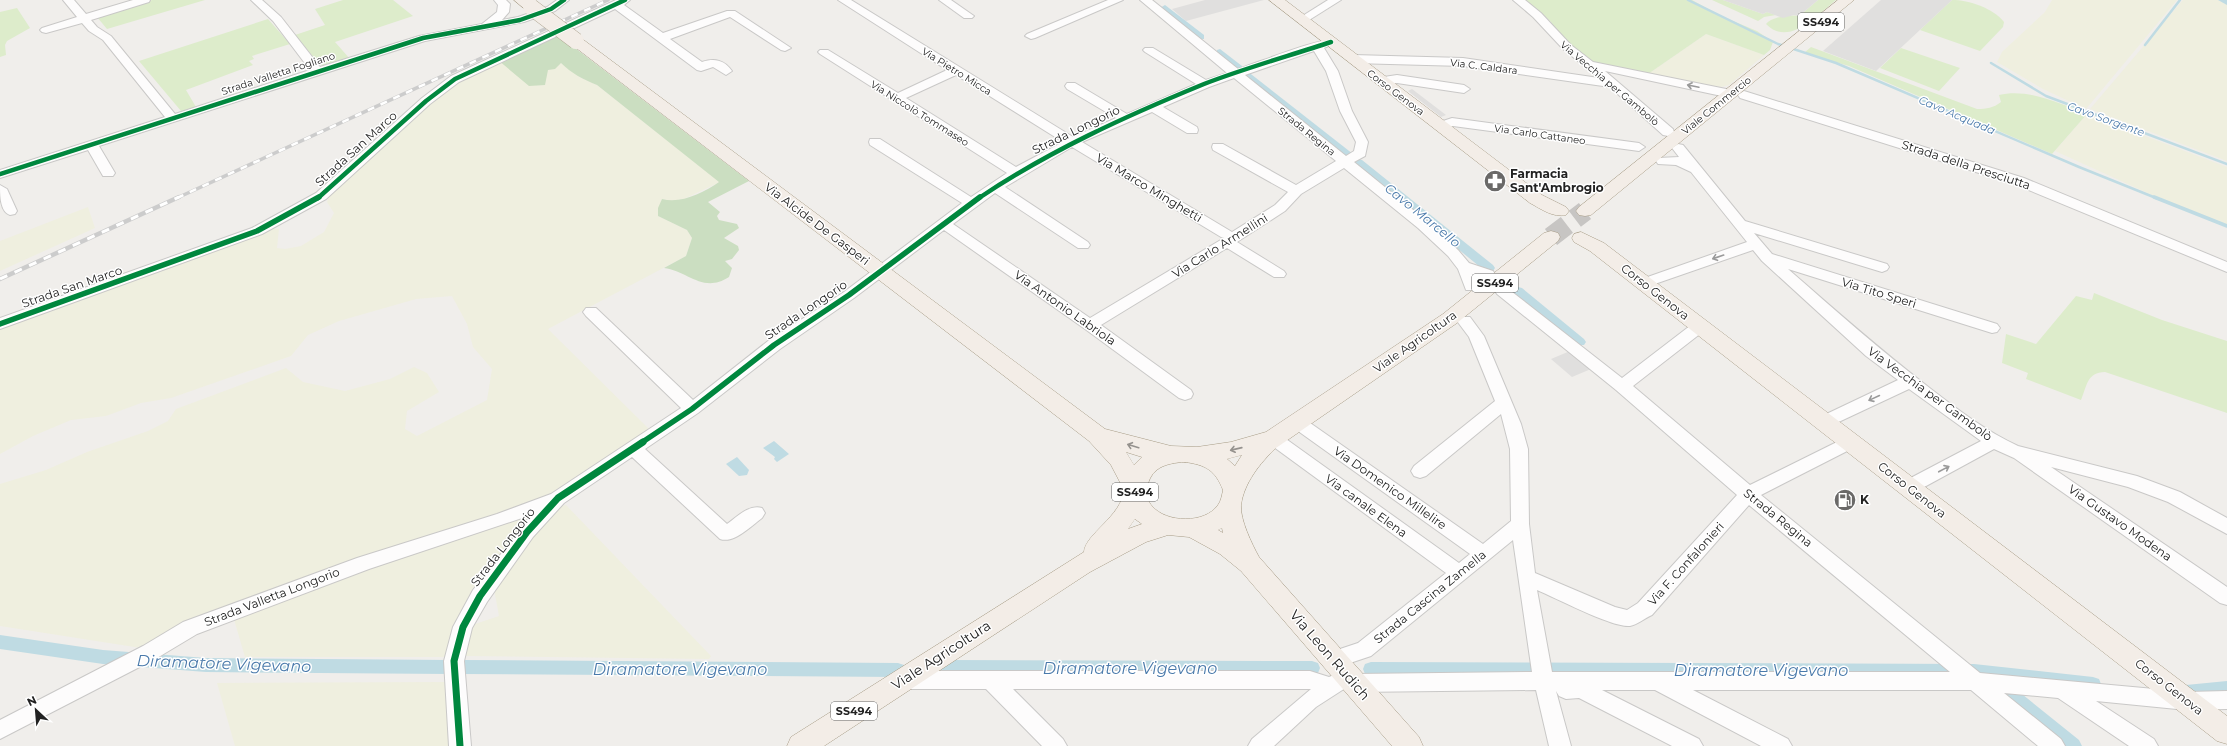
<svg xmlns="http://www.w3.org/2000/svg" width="2227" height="746" viewBox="0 0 2227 746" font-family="Montserrat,sans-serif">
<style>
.farmland{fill:#efefdf}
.grass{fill:#ddeccb}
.forest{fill:#cbdec1}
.parking{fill:#e0dfde}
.water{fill:#bfdbe3}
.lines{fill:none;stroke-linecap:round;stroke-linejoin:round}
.stream-far1{stroke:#bfdbe3;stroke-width:2.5}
.stream{stroke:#bfdbe3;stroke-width:3.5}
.canal{fill:#bfdbe3;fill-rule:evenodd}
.major-tunnel{stroke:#c7c5c3;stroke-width:20;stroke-dasharray:20 10;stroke-linecap:butt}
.minor-casing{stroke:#c9c8c7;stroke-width:2}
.major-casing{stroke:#a79c86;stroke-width:1}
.minor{fill:#fdfcfc;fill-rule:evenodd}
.major{fill:#f3ede7;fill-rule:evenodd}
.rail-far1-casing{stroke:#ccc;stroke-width:3.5}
.rail-casing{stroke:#ccc;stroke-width:4.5}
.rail-far1{stroke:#fff;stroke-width:2.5;stroke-dasharray:7;stroke-linecap:butt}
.rail{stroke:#fff;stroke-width:3;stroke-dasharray:8;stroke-linecap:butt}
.major-bridge-casing{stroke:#a79c86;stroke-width:17;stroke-linecap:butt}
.major-bridge{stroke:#f3ede7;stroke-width:16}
.cycleway-far2-casing{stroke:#fff;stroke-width:6}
.cycleway-far1-casing{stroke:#fff;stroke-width:8}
.cycleway-casing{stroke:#fff;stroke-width:10}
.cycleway-far2{stroke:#00873e;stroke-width:4.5}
.cycleway-far1{stroke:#00873e;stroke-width:5.5}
.cycleway{stroke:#00873e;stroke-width:7}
.oneway{stroke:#9a9a9a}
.oneway2{stroke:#95928e}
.labels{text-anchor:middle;stroke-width:3;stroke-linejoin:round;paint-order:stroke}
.far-street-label{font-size:10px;fill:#222;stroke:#fff}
.shield{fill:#fff;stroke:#646464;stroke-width:1}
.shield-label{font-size:11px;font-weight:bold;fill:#222}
.far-water-label{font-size:11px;font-style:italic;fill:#4a7aab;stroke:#fff}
.street-label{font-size:12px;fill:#222;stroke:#fff}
.poi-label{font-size:12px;font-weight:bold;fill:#222;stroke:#fff;text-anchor:start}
.water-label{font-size:13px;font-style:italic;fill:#4a7aab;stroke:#fff}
.near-street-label{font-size:14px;fill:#222;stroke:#fff}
.near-water-label{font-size:16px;font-style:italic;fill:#4a7aab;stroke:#fff}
</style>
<rect width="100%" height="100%" fill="#f0eeeb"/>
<g class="farmland">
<polygon points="2052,0 2177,0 2086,109 2043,89 1997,62 2002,52 2045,12"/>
<polygon points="2183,0 2218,0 2227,3 2227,161 2090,109"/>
<polygon points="1706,34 1764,55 1729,85 1721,87 1648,74"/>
<polygon points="498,60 548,70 561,63 574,71 579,77 597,85 720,182 684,199 671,201 662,199 658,216 687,230 692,238 686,256 548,329 649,429 548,495 524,506 141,648 0,626 0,484 46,470 87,452 148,431 168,421 176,409 286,368 303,382 345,391 390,379 414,367 427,373 439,392 407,411 405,429 417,436 487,400 492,369 473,347 467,324 452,296 416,299 339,321 308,335 291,356 171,398 141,403 106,416 71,420 33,436 0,454 0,326 266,228 279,229 277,248 285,249 301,246 324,232 334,213 327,202 331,191 397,130 458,80"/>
<polygon points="2087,114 2227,167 2227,225 2174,205 2055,151"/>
<polygon points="88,207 95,228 0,271 0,241"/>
<polygon points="566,505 711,656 709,659 465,656 472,625 499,616 494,589 518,551 557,507"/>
<polygon points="532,515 478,582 457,625 447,657 245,657 233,616 341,575"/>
<polygon points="447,682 451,746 235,746 217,683"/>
</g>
<g class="grass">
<polygon points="152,0 205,0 107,29 97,17"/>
<polygon points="343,0 393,0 413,16 335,42 350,59 327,66 320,65 295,35 325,25 315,9"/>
<polygon points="1524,0 1692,0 1721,16 1757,31 1773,42 1770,50 1764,55 1706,34 1648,74 1596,63 1585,58 1572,50 1550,21"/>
<polygon points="1712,0 1723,0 1763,14 1767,12 1776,15 1764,17 1758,21"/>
<path d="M1818,0H1836C1818,14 1789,48 1766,24C1771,17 1791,14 1799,16Z"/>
<path d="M1952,0C1969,0 1993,8 2004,22L2003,27L1980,51L1920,30Z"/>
<polygon points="17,8 30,28 7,41 5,45 6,55 0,57 0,12"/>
<polygon points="268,19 290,44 252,56 254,59 249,61 253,65 186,90 196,107 181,111 139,61"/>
<path d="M1811,47L1977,109C1987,109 1993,108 2001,102L1999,95C2029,88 2060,104 2087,114L2052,154L1849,66L1804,53Z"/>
<polygon points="1901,48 1960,68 1939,91 1880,68"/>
<path d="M2094,293L2162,320L2227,341V413L2105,372C2087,372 2087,386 2081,400L2026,379L2028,373L2002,363L2006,334L2036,344L2076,296L2092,300Z"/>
</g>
<path class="forest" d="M558,35L749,181L708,202L720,212L717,216L719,220L737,224L739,228L724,238L738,246L739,250L732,259L725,261L732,268L729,277C703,294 688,271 664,268L686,256L692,238L687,230L658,216V208L662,199C681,204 703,193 719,182L597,85C584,80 571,73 561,63L555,69L548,70L545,85L529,86L498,60Z"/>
<g class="parking">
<polygon points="1205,0 1264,0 1186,21 1172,9"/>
<polygon points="1723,0 1818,0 1799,16 1794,15 1783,18 1767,12 1763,14"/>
<polygon points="1881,0 1952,0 1876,71 1823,51"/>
<polygon points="1412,89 1446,115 1441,117 1408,91"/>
<polygon points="1570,351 1591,369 1572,377 1551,359"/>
</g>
<g class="water">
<polygon points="774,441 789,454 777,462 774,459 775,457 763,448"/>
<polygon points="737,457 749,470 747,475 739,476 726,464"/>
</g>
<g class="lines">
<g class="stream-far1">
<polyline points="1688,0 1778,44 1836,63 2079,167 2156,198"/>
<polyline points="2145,45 2180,0"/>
<polyline points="1991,63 2046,96 2227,164"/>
</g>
<polyline class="stream" points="2154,197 2227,226"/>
<g class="canal">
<polygon points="2218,0 2227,0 2227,5"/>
<polygon points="1165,5 1204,35 1204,39 1198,39 1162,10 1160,8"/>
<polygon points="1220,49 1242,66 1242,70 1236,70 1217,54 1217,50"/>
<polygon points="1247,71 1353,154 1353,158 1345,158 1244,76 1244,72"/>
<polygon points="1358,159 1362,160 1493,265 1495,268 1493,271 1485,271 1354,164 1353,162"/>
<polygon points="1518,287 1522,288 1584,339 1586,342 1584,345 1576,345 1514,294 1512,291 1514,288"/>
<polygon points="0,635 103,650 206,658 449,660 456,664 462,660 898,663 904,665 906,670 904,675 898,677 462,674 456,670 449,674 206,672 103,664 0,649"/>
<polygon points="948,660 1312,661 1318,663 1320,668 1318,673 1312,675 948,674 942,672 940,667 942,662"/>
<polygon points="1371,662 1974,664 2093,677 2099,679 2101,684 2099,689 2093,691 2007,682 2079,740 2082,746 2060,746 1996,692 1994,687 1999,681 1974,678 1371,676 1365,674 1363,669 1365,664"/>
<polygon points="2227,681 2227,695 2192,697 2186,695 2184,690 2186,685"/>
</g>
<polyline class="major-tunnel" points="1551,237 1585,211"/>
<g class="minor-casing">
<g id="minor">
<polygon points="63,0 74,0 86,14 133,0 150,0 149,2 91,20 97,27 111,36 175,114 310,70 273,21 251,0 262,0 281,17 320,67 419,36 482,24 497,12 498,5 494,0 506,0 510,4 509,12 502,20 518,17 547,7 557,0 569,0 555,11 524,22 425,41 99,146 115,173 113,176 103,176 88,150 0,178 0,170 165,117 103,40 89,31 82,23 46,33 42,32 40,30 42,28 77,17"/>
<path d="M616,0H630L624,5L663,33L727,11H735L791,48L785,51L781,50L730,17L670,39L702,62C715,58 724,60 732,71L726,75L713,67L701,71L697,70L615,9L459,82L430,104L326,199L262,234L0,329V318L252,228L316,193L422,98L451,76Z"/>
<path d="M838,0H851L1073,137L1116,118L1067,89L1065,86L1067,83H1075L1127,114L1196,84L1145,52L1143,50L1145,48H1153L1206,80L1227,73L1140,0H1152L1238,69C1255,64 1323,36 1335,40L1337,42L1324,48L1338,71L1352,111L1368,142L1365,156L1354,162L1428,222L1458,250L1469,263L1493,271L1495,274L1493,277L1488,279L1476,277L1478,287L1476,290H1466L1458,269L1448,256L1418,228L1344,168L1301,194L1285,211L1237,242L1284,271L1286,274L1284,277H1274L1227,248L1101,325L1191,390L1193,394L1191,398L1185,400L1179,398L1085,329L944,230L854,298L780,349L698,413L645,449L727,524C737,517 749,504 762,508L765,513L762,518C751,526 734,544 720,539L632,457L564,503L533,537L487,602L472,628L464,661L471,746H449L444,661L453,627L473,590L531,515L369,569L197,634L157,658L0,739V720L143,646L183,622L357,558L497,514L551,494L681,408L586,316L583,312L586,308H596L693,400L768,341L844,292L962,203L870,145L869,142L870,139H880L971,197L1007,173L820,54L818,52L820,50H828L898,93L947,70ZM1314,51L1326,71L1340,111L1356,142L1354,151L1346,156L1245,75ZM956,75L1063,142L1016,167L906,98ZM1234,78L1336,161L1296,185L1223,144H1213L1212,147L1213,150L1288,192L1275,205L1232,232L1082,142L1152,112L1187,133H1197L1198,130L1197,127L1163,107L1209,87ZM1072,147L1221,237L1224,238L1090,318L953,224L995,193L1078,248H1088L1090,245L1088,242L1005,187Z"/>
<polygon points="939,0 951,0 974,16 972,18 964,18"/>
<polygon points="1108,0 1123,0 1035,38 1031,39 1025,36 1027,34"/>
<polygon points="1328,0 1341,0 1306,22 1302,23 1296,20"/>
<polygon points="1513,0 1525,0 1541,13 1571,45 1593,62 1731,90 1737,94 1731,98 1605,71 1673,129 1674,132 1668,136 1663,135 1610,87 1463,66 1353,63 1347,59 1353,55 1463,58 1599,78 1563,49 1533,17"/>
<polygon points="1397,75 1464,85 1470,89 1464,93 1397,83 1381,85 1375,81 1377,78"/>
<polygon points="1744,91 2024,178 2227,262 2227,272 2014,184 1740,98 1738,95"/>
<polygon points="1452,118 1639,143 1645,147 1639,151 1453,126 1441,130 1435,126 1437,123"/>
<path d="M1678,144L1683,145L1745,221L1887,264L1889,267L1887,270L1882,272L1754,233L1772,254L1997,324L2000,328L1997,332L1992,333L1788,269C1835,310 1881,351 1931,389C1958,410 1986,431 2018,446L2137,476L2180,492L2227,518V534L2168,502L2128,487L2051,467L2227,587V605L2220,603L2014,458L1994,449L1915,492L1909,494L1903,492L1900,487L1903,482L1981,441L1909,389L1830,426L1824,428L1818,426L1816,422L1818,418L1898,380L1866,356L1762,261L1753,250L1649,286H1639L1637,283L1639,280L1747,242L1691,172L1676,165L1658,164L1656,161L1658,158L1679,157L1672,148Z"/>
<path d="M0,185L7,189L17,211L15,214L10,215C0,212 0,195 0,185Z"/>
<path d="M1502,286L1507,288L1622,378L1695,322H1705L1708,326L1705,330L1633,386L1750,485L1845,438L1851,436L1857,438L1859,442L1857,446L1761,495L1980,673L2187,692L2227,691V709L2187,710L2096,701L2154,739L2158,746H2129L2058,698L2004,693L2061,739L2065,746H2038L1971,690H1693L1788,739L1792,746H1761L1655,690H1602L1699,739L1703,746H1672L1579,698L1566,699L1559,696L1556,691L1571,746H1549L1536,690L1355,692L1347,687L1316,707L1274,746H1248L1252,739L1311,689H1013L1063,739L1067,746H1042L986,689H903L896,686L893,680L896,674L903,671H1310L1329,677L1339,673L1347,678L1355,674L1532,672L1513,540L1371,656L1335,668L1328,665L1325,659L1328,653L1358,643L1446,573L1267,442L1265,438L1267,434L1273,432L1279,434L1459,563L1470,554L1291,426L1289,422L1291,418L1297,416L1303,418L1483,544L1511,521L1510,449L1501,414L1426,476L1420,478L1414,476L1411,471L1414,466L1495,401L1469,337L1457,321L1460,317H1470L1484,336L1521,424L1528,449L1529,524L1535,573L1615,607L1627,610L1638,603L1737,495L1616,390L1497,294L1495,291L1497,288ZM1749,505L1950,672H1552L1537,590C1556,598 1613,628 1630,626C1637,625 1645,618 1652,615Z"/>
</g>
</g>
<g class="major-casing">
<g id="major">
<polygon points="514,0 531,0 538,7 536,10 526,10"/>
<path d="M1269,0H1285L1542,195L1566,207L1569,211L1566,215C1553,218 1541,209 1530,203Z"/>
<polygon points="1838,0 1854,0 1591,215 1585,216 1579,215 1576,211 1579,207"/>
<path d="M576,36L581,38L1105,429L1171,446L1197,447L1231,442L1266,432L1443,314L1544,233L1551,231L1558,233L1560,237L1558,241L1457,323L1276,448C1260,463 1244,483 1241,505C1240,520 1252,544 1259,557L1419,737L1423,746H1392L1241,571L1220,554L1189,537L1168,535L1146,542L1090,572L824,746H787L791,737L1084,552C1085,534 1122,516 1124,490L1111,465L1089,441L571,44L568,41L571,38ZM1126,452L1142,457L1134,465ZM1242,455L1235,466L1227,459ZM1185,462C1206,465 1215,470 1223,490C1222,495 1221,501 1218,505C1205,524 1166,523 1152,506C1148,502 1146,495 1147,489C1150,468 1165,463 1185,462ZM1135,519L1142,524L1128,529ZM1222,528L1223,533L1218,530Z"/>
<polygon points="1581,232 1604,243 2227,716 2227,744 2217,741 1590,251 1574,242 1572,238 1574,234"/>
</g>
</g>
<use href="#minor" class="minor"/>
<use href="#major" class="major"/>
<g class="rail-far1-casing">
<polyline id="rail-far1" points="177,198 608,0"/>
</g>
<g class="rail-casing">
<polyline id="rail" points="0,279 179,197"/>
</g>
<use href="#rail-far1" class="rail-far1"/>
<use href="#rail" class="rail"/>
<g class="major-bridge-casing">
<polyline id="major-bridge" points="531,7 576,41"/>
</g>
<use href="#major-bridge" class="major-bridge"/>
<g class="cycleway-far2-casing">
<g id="cycleway-far2">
<polyline points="0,174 423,38 520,20 551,9 564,0"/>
<polyline points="318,198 426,101 455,79 625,0"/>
<path d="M979,198C1049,151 1126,116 1204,84C1245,68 1289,56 1331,42"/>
</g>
</g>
<g class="cycleway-far1-casing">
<g id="cycleway-far1">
<polyline points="0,324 257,231 319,197"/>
<polyline points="641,443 692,409 774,345 849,295 980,197"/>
</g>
</g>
<g class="cycleway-casing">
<polyline id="cycleway" points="460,746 454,661 463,627 480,596 527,532 558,498 643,442"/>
</g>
<use href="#cycleway-far2" class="cycleway-far2"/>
<use href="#cycleway-far1" class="cycleway-far1"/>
<use href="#cycleway" class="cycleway"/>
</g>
<defs><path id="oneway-shaft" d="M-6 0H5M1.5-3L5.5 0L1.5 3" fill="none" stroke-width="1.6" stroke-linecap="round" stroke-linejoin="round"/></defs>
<g class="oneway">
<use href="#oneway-shaft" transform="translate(1693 86) rotate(-168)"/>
<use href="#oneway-shaft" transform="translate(1718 257) rotate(161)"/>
<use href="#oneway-shaft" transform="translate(1874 398) rotate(155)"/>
<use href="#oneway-shaft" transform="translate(1944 469) rotate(-28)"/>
</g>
<g class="oneway2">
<use href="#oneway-shaft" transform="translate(1133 446) rotate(-163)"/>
<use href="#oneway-shaft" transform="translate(1236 449) rotate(167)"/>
</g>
<defs>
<g id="pharmacy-disc" transform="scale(1.15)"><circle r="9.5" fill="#6a6968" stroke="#fff"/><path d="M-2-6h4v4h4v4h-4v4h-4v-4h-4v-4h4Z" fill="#fff"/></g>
<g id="fuel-disc" transform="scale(1.15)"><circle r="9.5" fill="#6a6968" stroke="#fff"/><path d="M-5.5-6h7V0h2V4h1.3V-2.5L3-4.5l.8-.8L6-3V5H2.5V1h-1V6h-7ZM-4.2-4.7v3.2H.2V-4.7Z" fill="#fff"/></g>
</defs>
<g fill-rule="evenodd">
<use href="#pharmacy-disc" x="1495" y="181"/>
<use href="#fuel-disc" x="1845" y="500"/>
</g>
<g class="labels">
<g class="far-street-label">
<text transform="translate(1484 66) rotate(7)" y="4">Via C. Caldara</text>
<text transform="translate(957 71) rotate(32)" y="4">Via Pietro Micca</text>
<text transform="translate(278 73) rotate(-18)" y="4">Strada Valletta Fogliano</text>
<text transform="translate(1610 83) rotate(40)" y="4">Via Vecchia per Gambolò</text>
<text transform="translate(1396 92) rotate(37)" y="4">Corso Genova</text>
<text transform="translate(1716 105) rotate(-39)" y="4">Viale Commercio</text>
<text transform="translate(920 113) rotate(32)" y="4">Via Niccolò Tommaseo</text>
<text transform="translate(1307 131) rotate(39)" y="4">Strada Regina</text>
<text transform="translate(1540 134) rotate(8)" y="4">Via Carlo Cattaneo</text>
</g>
<g class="shield">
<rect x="1798" y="13" width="46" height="18" rx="3"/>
<rect x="1472" y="274" width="46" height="18" rx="3"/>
<rect x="1112" y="483" width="46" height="18" rx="3"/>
<rect x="831" y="702" width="46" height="18" rx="3"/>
</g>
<g class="shield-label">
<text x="1821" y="26">SS494</text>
<text x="1495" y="287">SS494</text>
<text x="1135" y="496">SS494</text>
<text x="854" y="715">SS494</text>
</g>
<g class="far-water-label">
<text transform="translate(1957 115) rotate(23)" y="4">Cavo Acquada</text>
<text transform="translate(2106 119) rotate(20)" y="4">Cavo Sorgente</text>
</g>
<g class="street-label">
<text transform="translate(1076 130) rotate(-26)" y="4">Strada Longorio</text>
<text transform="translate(356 149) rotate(-42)" y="4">Strada San Marco</text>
<text transform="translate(1966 165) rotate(18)" y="4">Strada della Presciutta</text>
<text transform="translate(1149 188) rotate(31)" y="4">Via Marco Minghetti</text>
<text transform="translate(817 224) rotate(37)" y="4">Via Alcide De Gasperi</text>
<text transform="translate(1220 246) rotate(-32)" y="4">Via Carlo Armellini</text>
<text transform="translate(72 287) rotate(-19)" y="4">Strada San Marco</text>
<text transform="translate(1655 292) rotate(38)" y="4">Corso Genova</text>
<text transform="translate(1879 293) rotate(17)" y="4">Via Tito Speri</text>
<text transform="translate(1065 308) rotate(35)" y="4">Via Antonio Labriola</text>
<text transform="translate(806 310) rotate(-34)" y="4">Strada Longorio</text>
<text transform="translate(1415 342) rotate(-35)" y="4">Viale Agricoltura</text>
<text transform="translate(1930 394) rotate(36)" y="4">Via Vecchia per Gambolò</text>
<text transform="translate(1390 488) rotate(35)" y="4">Via Domenico Millelire</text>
<text transform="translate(1912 490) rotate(38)" y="4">Corso Genova</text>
<text transform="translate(1366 506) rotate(36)" y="4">Via canale Elena</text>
<text transform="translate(1778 518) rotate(39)" y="4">Strada Regina</text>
<text transform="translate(2120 523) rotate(35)" y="4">Via Gustavo Modena</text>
<text transform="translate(503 547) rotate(-52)" y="4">Strada Longorio</text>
<text transform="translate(1686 564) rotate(-48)" y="4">Via F. Confalonieri</text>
<text transform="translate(272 597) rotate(-21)" y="4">Strada Valletta Longorio</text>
<text transform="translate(1430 597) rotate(-39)" y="4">Strada Cascina Zamella</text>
<text transform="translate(2169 687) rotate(38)" y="4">Corso Genova</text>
</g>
<g class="poi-label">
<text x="1510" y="178">Farmacia<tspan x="1510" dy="14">Sant'Ambrogio</tspan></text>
<text x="1860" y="504">K</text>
</g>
<g class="water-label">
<text transform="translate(1423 215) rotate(39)" y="5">Cavo Marcello</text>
</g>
<g class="near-street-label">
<text transform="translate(941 655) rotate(-33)" y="5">Viale Agricoltura</text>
<text transform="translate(1330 655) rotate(49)" y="5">Via Leon Rudich</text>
</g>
<g class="near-water-label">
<text transform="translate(224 663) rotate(2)" y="6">Diramatore Vigevano</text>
<text x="1130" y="674">Diramatore Vigevano</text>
<text x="680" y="675">Diramatore Vigevano</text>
<text x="1761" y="676">Diramatore Vigevano</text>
</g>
</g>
<g transform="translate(36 710) rotate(334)" stroke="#ffffff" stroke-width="3" paint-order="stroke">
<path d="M0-3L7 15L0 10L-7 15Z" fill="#222222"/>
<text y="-6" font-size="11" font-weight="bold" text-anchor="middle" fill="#222222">N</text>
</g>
</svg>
